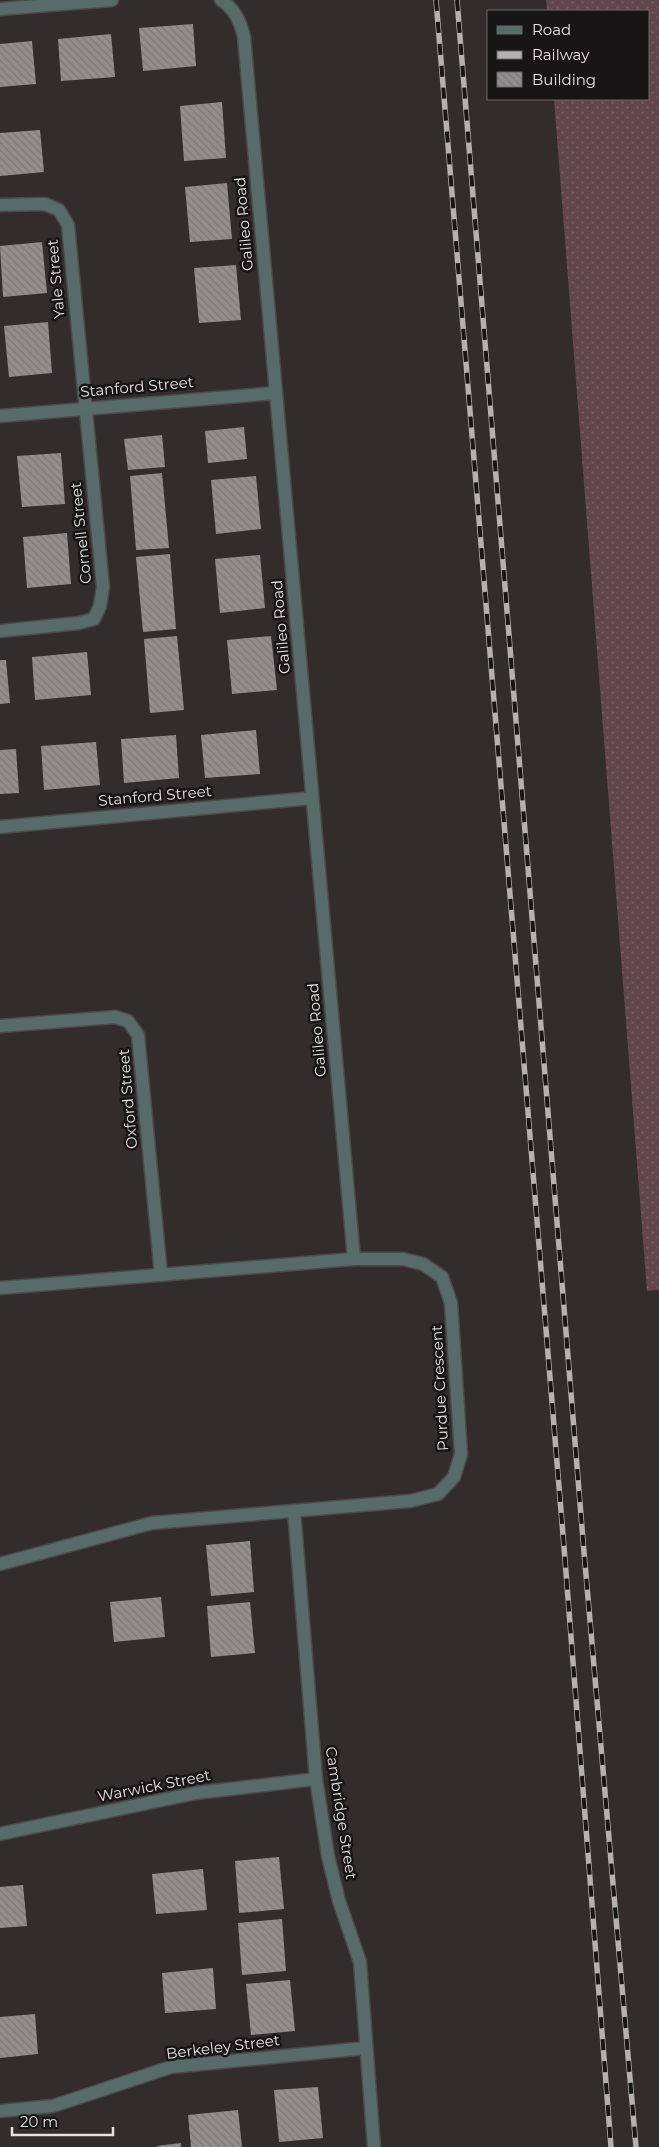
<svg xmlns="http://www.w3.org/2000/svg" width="659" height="2147" viewBox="0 0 659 2147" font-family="Montserrat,sans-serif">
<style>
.grass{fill:url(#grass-dots)}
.building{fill:url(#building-back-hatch)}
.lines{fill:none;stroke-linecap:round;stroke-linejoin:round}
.minor-casing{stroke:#4f494a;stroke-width:15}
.minor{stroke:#576b68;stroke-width:12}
.rail-casing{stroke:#b5b0b1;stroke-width:5.5}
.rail{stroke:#181516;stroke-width:4;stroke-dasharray:11;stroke-linecap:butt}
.labels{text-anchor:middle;stroke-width:5;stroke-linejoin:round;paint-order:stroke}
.street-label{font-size:15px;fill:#e5e1e2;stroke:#181516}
</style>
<defs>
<pattern id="grass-dots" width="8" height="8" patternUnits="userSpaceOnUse" patternTransform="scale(1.25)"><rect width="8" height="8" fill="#61474d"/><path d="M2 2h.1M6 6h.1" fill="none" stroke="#786166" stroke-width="1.8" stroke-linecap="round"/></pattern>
<pattern id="building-back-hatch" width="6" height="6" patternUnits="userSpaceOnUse" patternTransform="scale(1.25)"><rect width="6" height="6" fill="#958e8f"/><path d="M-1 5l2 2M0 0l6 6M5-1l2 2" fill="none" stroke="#7d7878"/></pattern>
</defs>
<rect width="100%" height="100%" fill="#322c2d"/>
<polygon class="grass" points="546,0 659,0 659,1290 647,1291 554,99 648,99 648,11 547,11"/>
<g class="building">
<polygon points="193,24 196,66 143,71 139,28"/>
<polygon points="111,34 115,77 61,81 58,39"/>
<polygon points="32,41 36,84 0,87 0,44"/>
<polygon points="222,102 226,158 184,161 180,106"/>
<polygon points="40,130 44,172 0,176 0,133"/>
<polygon points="227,183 232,239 190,242 185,187"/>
<polygon points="42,242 47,293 3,297 0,246"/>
<polygon points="236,265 241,320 199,323 194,268"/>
<polygon points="48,322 52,373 9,377 4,326"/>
<polygon points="244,427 247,459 208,463 205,431"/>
<polygon points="162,435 165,467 128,470 124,439"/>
<polygon points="61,453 65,504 22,507 17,456"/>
<polygon points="162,473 169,548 136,550 130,476"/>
<polygon points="256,476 261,529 216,534 211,480"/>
<polygon points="67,533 71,584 27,588 23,537"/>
<polygon points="170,554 176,629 143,632 136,557"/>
<polygon points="260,555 265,608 220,613 215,559"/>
<polygon points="177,636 184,710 150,713 144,639"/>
<polygon points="271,636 277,690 232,694 227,640"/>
<polygon points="87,652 91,695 35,700 32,657"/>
<polygon points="0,660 6,660 10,703 0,704"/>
<polygon points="256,730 260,774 205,778 201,735"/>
<polygon points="176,735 179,778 124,783 121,739"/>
<polygon points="96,742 100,785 44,790 41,746"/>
<polygon points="16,749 19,793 0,794 0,750"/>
<polygon points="250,1541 254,1592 211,1596 206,1545"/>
<polygon points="161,1597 165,1637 114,1642 110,1602"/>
<polygon points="250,1602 255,1653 211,1657 207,1606"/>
<polygon points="279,1857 284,1909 239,1913 235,1861"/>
<polygon points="203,1869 207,1910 156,1914 152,1874"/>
<polygon points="23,1885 27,1926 0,1928 0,1887"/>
<polygon points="282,1919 286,1971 242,1975 238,1923"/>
<polygon points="213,1968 216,2009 165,2013 162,1973"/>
<polygon points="290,1980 295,2031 251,2035 246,1984"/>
<polygon points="35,2014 38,2054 0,2058 0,2017"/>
<polygon points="318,2087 323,2138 279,2142 274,2090"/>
<polygon points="238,2110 242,2147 191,2147 188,2115"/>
<polygon points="181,2143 181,2147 157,2147 157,2146"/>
</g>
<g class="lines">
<g class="minor-casing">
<g id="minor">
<path d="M221,0C235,9 240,21 244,37L354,1259"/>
<polyline points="0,9 112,0"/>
<polyline points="0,205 45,204 59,210 68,225 103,587 100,606 94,619 79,623 0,631"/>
<polyline points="0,416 276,393"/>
<polyline points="0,827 312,798"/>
<polyline points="0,1026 115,1017 128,1021 138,1035 161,1275"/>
<polyline points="0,1288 354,1259 403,1259 423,1264 442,1277 451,1303 461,1454 454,1477 438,1494 410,1501 152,1523 0,1564"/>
<polyline points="294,1511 316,1779 328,1856 339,1901 360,1962 374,2147"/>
<polyline points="0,1834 196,1793 316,1779"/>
<polyline points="0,2111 53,2106 171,2067 366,2048"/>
</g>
</g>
<use href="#minor" class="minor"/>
<g class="rail-casing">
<g id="rail">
<polyline points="436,0 564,1547 611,2147"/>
<polyline points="457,0 584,1552 636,2147"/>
</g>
</g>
<use href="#rail" class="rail"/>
</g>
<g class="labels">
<g class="street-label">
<text transform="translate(244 224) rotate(-95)" y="5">Galileo Road</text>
<text transform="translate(56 279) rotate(-95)" y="5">Yale Street</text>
<text transform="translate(137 387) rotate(-5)" y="5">Stanford Street</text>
<text transform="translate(81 533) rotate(-96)" y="5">Cornell Street</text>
<text transform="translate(281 627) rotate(-95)" y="5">Galileo Road</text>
<text transform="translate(155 796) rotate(-5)" y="5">Stanford Street</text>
<text transform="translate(317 1030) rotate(-95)" y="5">Galileo Road</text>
<text transform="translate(128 1099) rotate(-95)" y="5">Oxford Street</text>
<text transform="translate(440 1388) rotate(-93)" y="5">Purdue Crescent</text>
<text transform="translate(154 1786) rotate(-11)" y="5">Warwick Street</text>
<text transform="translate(341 1813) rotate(81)" y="5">Cambridge Street</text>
<text transform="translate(223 2047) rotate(-7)" y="5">Berkeley Street</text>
</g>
</g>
<rect x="487" y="10" width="162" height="90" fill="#181516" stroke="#6a6768"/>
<rect x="497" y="26" width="25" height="8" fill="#576b68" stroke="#6a6768"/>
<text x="532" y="35" font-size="15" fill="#e5e1e2">Road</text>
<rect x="497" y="51" width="25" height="8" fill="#b5b0b1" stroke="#6a6768"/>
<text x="532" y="60" font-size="15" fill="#e5e1e2">Railway</text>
<rect x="497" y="72" width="25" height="15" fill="url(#building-back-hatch)" stroke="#6a6768"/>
<text x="532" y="85" font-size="15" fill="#e5e1e2">Building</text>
<path d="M12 2127v8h101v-8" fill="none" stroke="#e5e1e2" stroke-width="2.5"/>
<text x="20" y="2127" font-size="15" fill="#e5e1e2" stroke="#181516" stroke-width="4" paint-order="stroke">20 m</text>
</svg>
